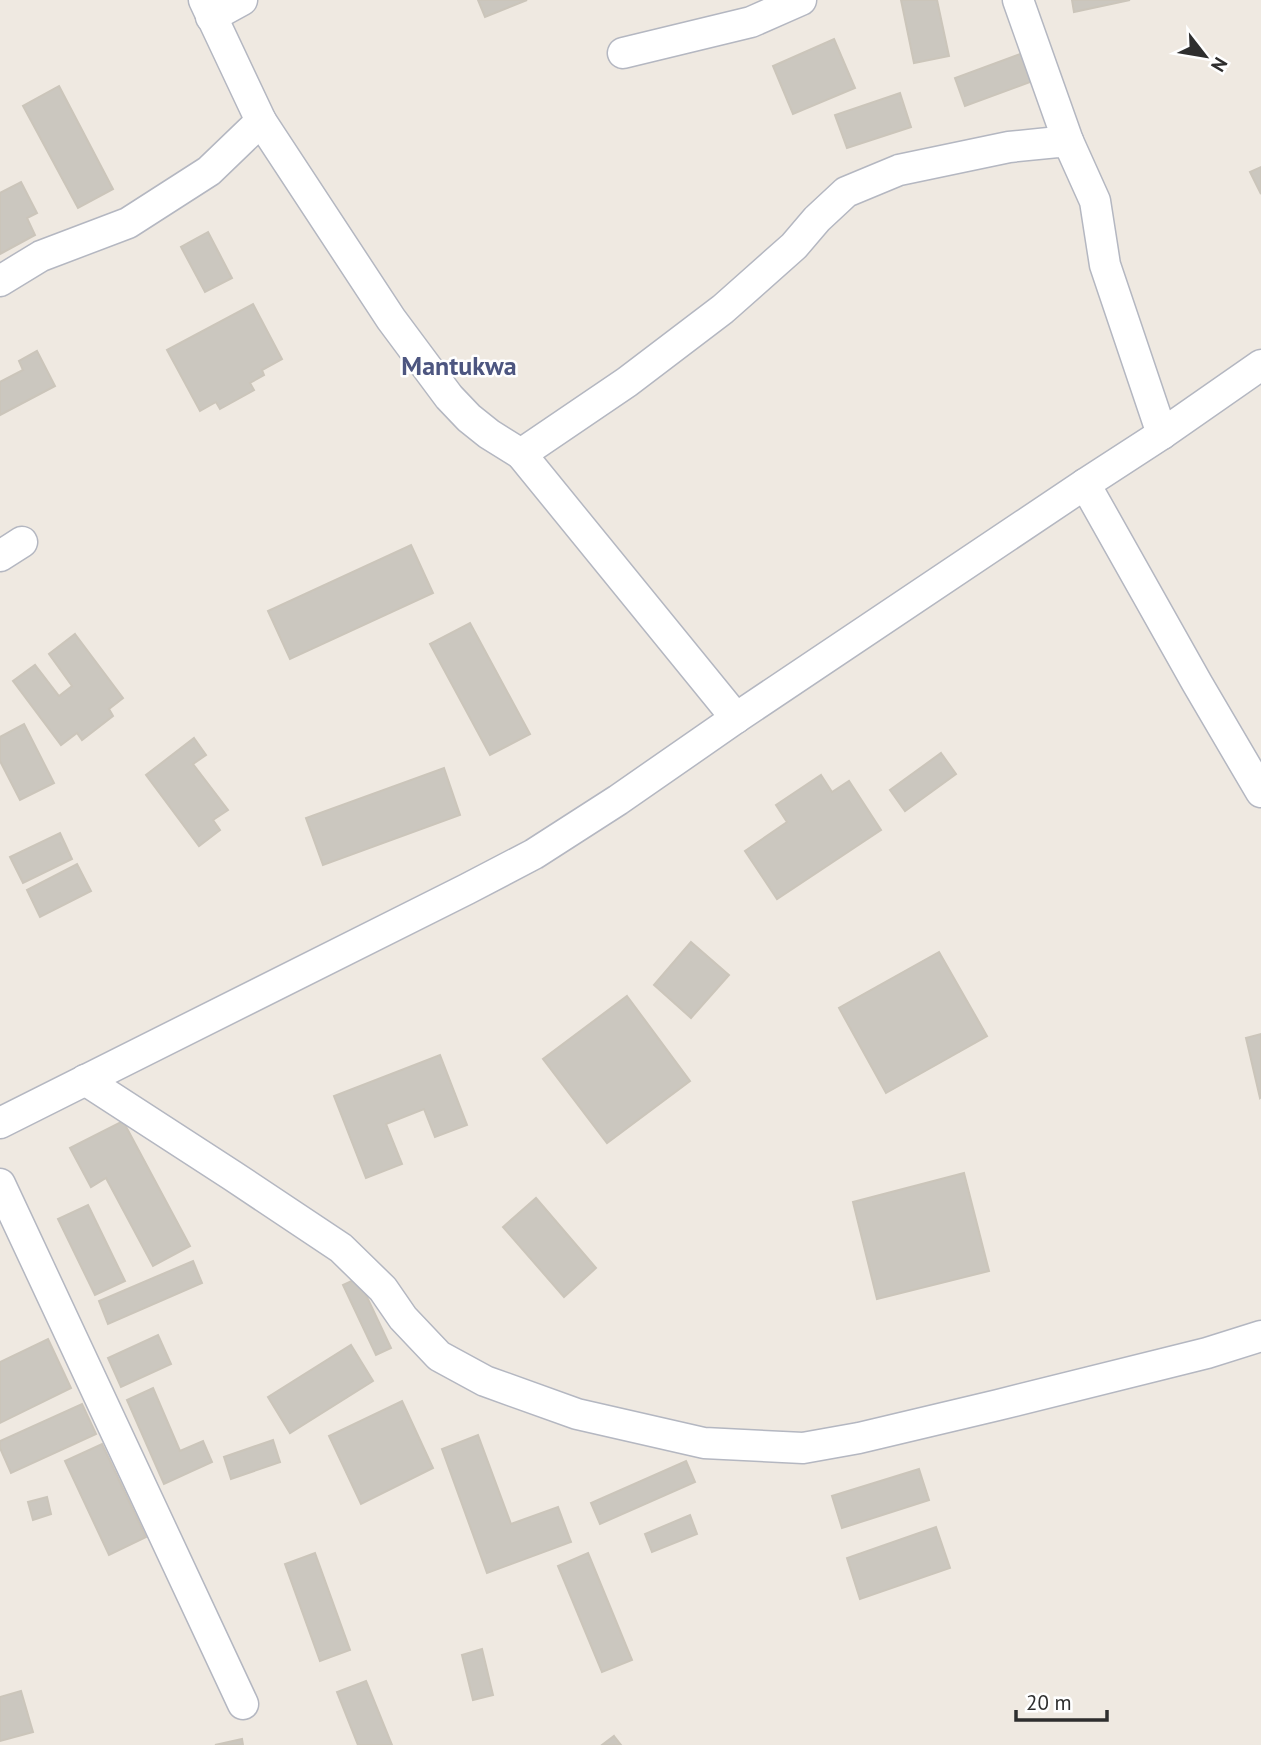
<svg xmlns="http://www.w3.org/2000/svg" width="1261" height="1745" viewBox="0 0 1261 1745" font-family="'PT Sans',sans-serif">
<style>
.building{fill:#cbc7bf;stroke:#cbc5ba;stroke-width:2}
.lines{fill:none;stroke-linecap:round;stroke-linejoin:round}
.street-casing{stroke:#b4b7c1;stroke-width:33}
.street{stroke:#fff;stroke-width:30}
.labels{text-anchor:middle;stroke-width:5;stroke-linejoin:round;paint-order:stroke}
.quarter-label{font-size:26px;font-weight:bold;fill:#4d5680;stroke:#fff}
</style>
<rect width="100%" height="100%" fill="#efe9e1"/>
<g class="building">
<polygon points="478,0 527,0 485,17"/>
<polygon points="901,0 937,0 949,56 914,63"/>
<polygon points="1072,0 1130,0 1074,12"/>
<polygon points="834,39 855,88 793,114 773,66"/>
<polygon points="1023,53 1033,81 965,106 955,78"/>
<polygon points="59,86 113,189 78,208 23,106"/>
<polygon points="900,93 911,127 847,148 835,115"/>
<polygon points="1261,167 1261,194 1250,172"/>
<polygon points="21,182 37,213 27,218 35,235 0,254 0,193"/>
<polygon points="208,232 232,278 205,292 181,247"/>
<polygon points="253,304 282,359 262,370 264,375 250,383 254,390 220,409 216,402 200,411 167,350"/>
<polygon points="37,351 55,386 0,415 0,382 23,370 19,361"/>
<polygon points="411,545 433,593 290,659 268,611"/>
<polygon points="470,623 530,734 490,755 430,644"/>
<polygon points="75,634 123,698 109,709 113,716 82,740 77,733 61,745 13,681 35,665 59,696 72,686 49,654"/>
<polygon points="24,724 54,783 20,800 0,761 0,737"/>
<polygon points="194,738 206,755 193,764 228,810 213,820 220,830 199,846 146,775"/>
<polygon points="941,753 956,774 905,811 890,790"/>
<polygon points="444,768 460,815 323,865 306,818"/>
<polygon points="821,775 832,792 849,781 881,830 777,899 745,851 787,822 776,805"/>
<polygon points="60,833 72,859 23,883 10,857"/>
<polygon points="77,864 91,891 40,917 27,890"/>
<polygon points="691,942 729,975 691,1018 654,985"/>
<polygon points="939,952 987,1036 886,1093 839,1008"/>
<polygon points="627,996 690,1081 607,1143 543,1059"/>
<polygon points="1261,1034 1261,1097 1260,1098 1246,1038"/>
<polygon points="440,1055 467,1125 435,1137 424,1109 386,1124 402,1164 366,1178 334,1096"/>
<polygon points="123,1121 190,1246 153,1266 106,1178 91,1187 70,1148"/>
<polygon points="964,1173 989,1271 877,1299 853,1202"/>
<polygon points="536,1198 596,1268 564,1297 503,1227"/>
<polygon points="88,1205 125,1281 95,1295 58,1219"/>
<polygon points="193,1261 202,1283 108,1324 99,1301"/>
<polygon points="358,1278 391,1348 376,1355 343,1285"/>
<polygon points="158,1335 171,1364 121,1387 108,1358"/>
<polygon points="48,1339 71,1388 0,1423 0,1362"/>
<polygon points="351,1345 373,1381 290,1433 268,1397"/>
<polygon points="153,1388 180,1451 203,1441 212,1462 164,1484 127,1400"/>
<polygon points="402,1401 433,1468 361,1504 329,1436"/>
<polygon points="82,1404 96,1434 11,1473 0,1448 0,1441"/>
<polygon points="478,1435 511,1524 558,1507 571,1542 487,1573 442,1449"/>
<polygon points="273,1440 280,1462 231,1479 224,1457"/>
<polygon points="102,1444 146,1537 109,1555 65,1461"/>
<polygon points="686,1461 695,1482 600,1524 591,1503"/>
<polygon points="919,1469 929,1500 842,1528 832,1496"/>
<polygon points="47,1497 51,1514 33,1520 28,1502"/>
<polygon points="690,1515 697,1534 652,1552 645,1534"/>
<polygon points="936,1527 950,1568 860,1599 847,1558"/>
<polygon points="315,1553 350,1650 320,1661 285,1564"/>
<polygon points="588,1553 632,1660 602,1672 558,1566"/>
<polygon points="482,1649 493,1695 473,1700 462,1655"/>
<polygon points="366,1681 392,1745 358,1745 337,1692"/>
<polygon points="21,1691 33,1732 0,1741 0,1697"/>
<polygon points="614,1736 621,1745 602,1745"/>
<polygon points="242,1739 243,1745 215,1745"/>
</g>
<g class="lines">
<g class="street-casing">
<g id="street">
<polyline points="204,0 261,121 391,319 449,397 469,418 489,434 521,454 736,718"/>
<polyline points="1018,0 1068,141"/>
<polyline points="211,17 242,0"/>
<polyline points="623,53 751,22 801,0"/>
<polyline points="0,281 41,256 128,223 209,171 261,121"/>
<polyline points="521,454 627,382 723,309 794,246 817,219 846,192 899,170 1009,147 1068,141 1095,201 1105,265 1162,434"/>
<polyline points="1085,484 1197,683 1261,792"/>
<polyline points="0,556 22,542"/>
<polyline points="85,1080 233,1176 341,1248 383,1289 403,1318 439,1356 485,1381 577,1414 704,1443 803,1448 859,1438 998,1405 1207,1353 1261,1336"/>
<polyline points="0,1123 467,889 534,854 618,800 736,718 1085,484 1162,434 1261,365"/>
<polyline points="0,1184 243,1704"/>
</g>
</g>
<use href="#street" class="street"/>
</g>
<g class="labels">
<g class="quarter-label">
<text x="459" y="375">Mantukwa</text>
</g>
</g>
<g transform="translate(1205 56) rotate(121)" stroke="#ffffff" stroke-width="5" paint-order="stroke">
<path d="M0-5L12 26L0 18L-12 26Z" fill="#2e2e2e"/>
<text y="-10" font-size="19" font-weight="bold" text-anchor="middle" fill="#2e2e2e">N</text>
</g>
<path d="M1016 1710v10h91v-10" fill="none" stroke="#2e2e2e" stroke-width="3.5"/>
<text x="1026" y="1710" font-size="21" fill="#2e2e2e" stroke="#ffffff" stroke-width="5" paint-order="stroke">20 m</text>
</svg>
